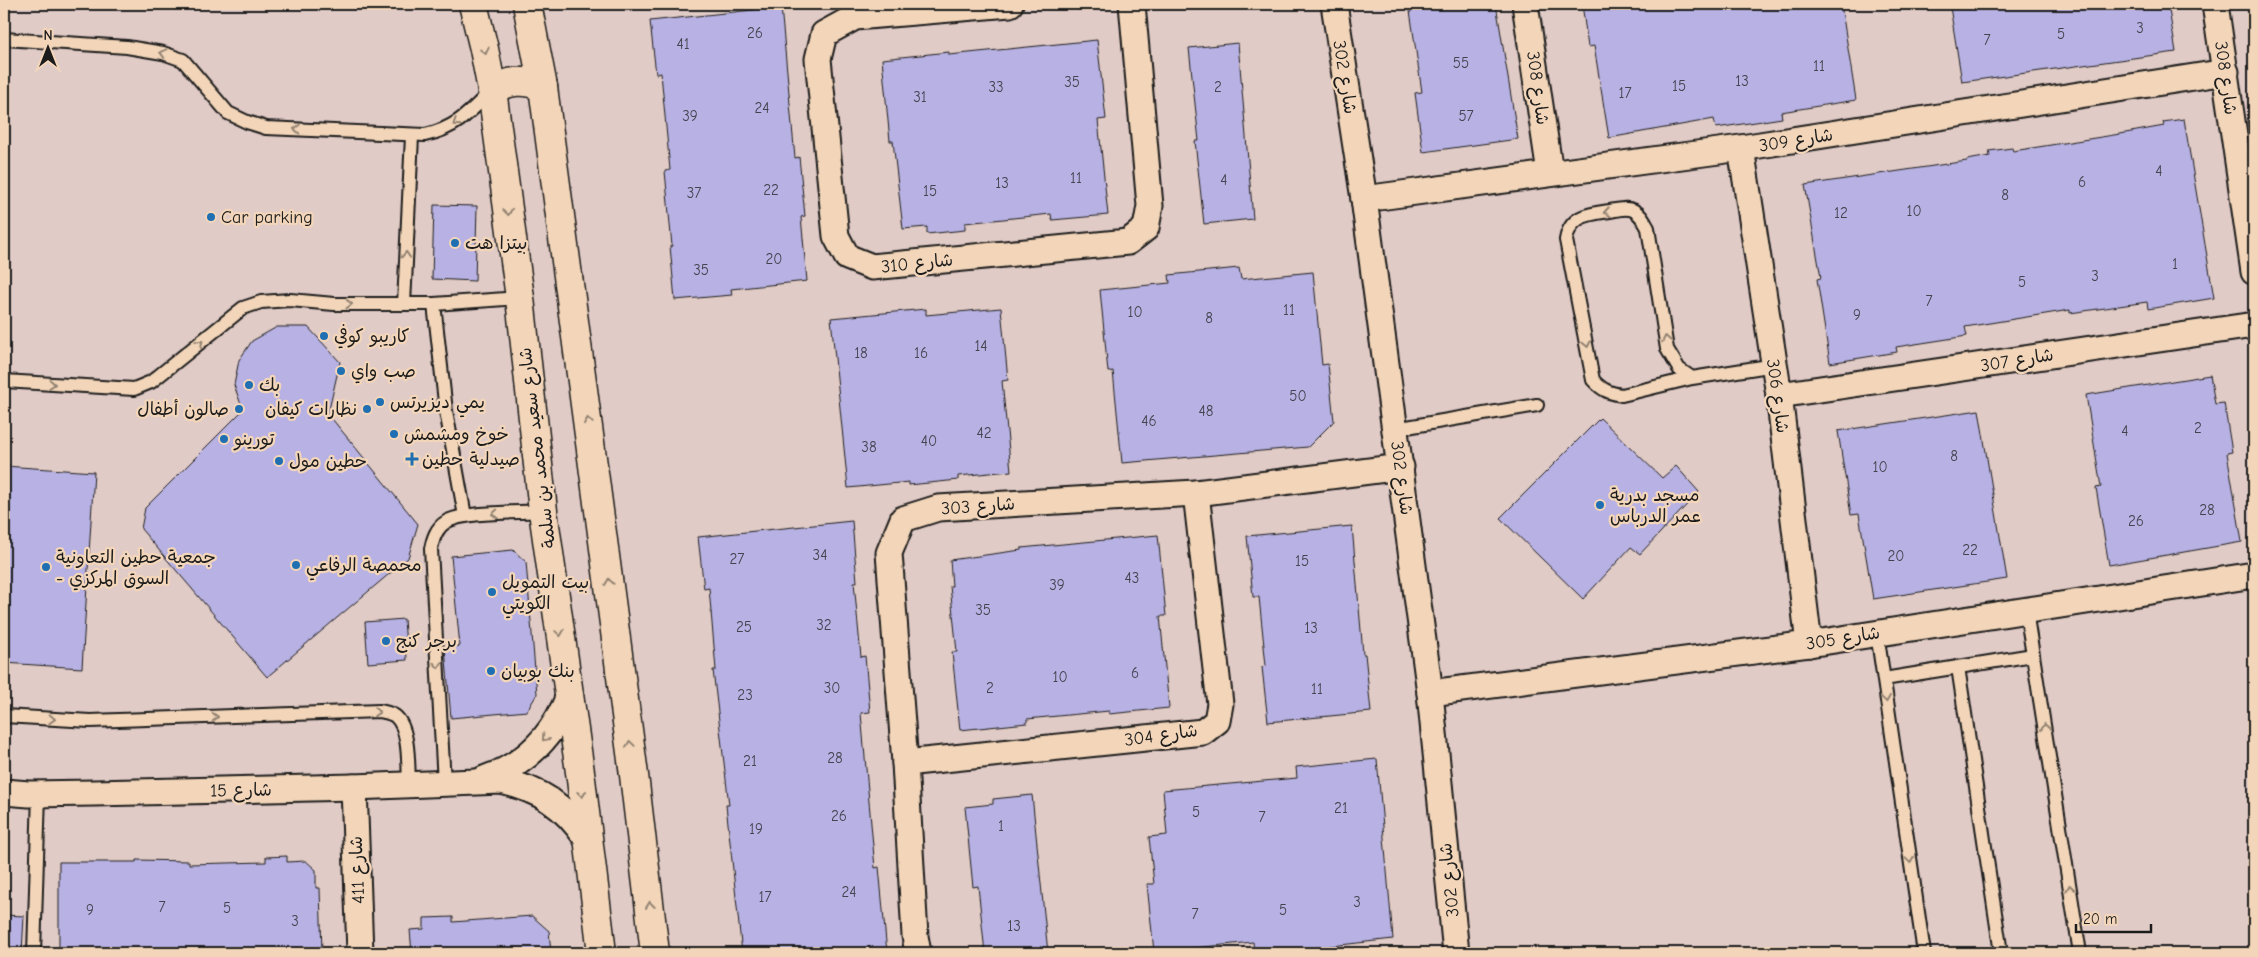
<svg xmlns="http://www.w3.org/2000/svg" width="2258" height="957" viewBox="0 0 2258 957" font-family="'Comic Neue','Playpen Sans Arabic',sans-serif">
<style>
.building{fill:#b8b2e4;stroke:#1c1c1c}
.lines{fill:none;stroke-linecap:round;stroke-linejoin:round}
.lane-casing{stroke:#1c1c1c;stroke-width:16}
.street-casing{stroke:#1c1c1c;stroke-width:29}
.secondary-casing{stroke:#1c1c1c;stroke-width:31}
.lane{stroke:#f3d6b9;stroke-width:12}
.street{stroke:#f3d6b9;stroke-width:25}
.secondary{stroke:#f3d6b9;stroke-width:28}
.oneway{stroke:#928272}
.poi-dot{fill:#1f6fb2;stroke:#f3d6b9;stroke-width:2}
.labels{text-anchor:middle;stroke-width:4.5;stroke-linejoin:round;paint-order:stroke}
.number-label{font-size:15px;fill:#43424e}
.street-label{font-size:18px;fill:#1c1c1c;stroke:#f3d6b9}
.poi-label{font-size:18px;fill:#1c1c1c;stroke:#f3d6b9;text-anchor:start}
</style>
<rect width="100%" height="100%" fill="#e1cbc6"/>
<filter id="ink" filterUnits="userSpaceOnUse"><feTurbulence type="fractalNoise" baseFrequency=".02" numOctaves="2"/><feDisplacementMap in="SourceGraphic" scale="10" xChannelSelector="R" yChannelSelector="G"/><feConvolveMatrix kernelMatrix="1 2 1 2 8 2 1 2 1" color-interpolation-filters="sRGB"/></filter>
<g filter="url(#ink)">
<g class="building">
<polygon points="1409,4 1496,4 1518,139 1423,152 1415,93 1422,92"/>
<polygon points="1582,4 1841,4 1856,100 1781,112 1782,118 1716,128 1714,119 1609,138 1594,46 1588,47"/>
<polygon points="1970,4 2168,4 2176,52 1962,82 1950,7"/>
<polygon points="781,7 795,158 799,157 805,216 801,217 807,281 731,289 732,295 675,300 670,246 672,246 665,171 670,170 661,73 656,74 650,21"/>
<polygon points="1097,40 1106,119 1098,120 1108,215 1052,220 1051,214 965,223 965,230 927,234 927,227 903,229 893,141 890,141 882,59 949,52 949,55"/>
<polygon points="1238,43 1253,219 1204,224 1195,141 1199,141 1189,48"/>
<polygon points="2184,119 2214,298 2148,309 2147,302 2070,313 2070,310 1965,327 1967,336 1896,347 1897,352 1830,363 1817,279 1821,278 1805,185 1967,161 1967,160 1990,156 1989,151 2012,148 2013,151 2120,134 2164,126 2163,122"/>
<polygon points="434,205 477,206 475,281 432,279"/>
<polygon points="1239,268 1241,279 1313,272 1322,365 1328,364 1334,421 1308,447 1122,463 1113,371 1108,372 1100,290 1170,283 1169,275"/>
<polygon points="1001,308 1008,380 1002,381 1011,471 958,476 958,480 909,485 909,482 848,488 831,318 926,309 926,315"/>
<polygon points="277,327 308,327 340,362 328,414 418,524 408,558 267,677 141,529 145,508 243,410 234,385 239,360 252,341"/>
<polygon points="2210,375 2215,404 2224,403 2232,452 2227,453 2242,542 2109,565 2096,488 2101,487 2086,395"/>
<polygon points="1979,410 2007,579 1873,599 1859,514 1851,515 1838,431"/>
<polygon points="1600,418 1662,478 1676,466 1699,492 1640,554 1631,547 1583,599 1500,518"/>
<polygon points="4,466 94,472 82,668 4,663"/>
<polygon points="852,521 857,582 854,582 861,657 865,656 870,712 861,713 875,868 879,867 887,953 742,953 726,805 729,805 713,670 716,670 709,588 704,589 698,537"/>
<polygon points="1352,526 1363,654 1365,654 1371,712 1268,722 1262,667 1266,666 1259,597 1253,597 1247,536"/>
<polygon points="1158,535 1166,616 1160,616 1169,708 1109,714 1109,711 1027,719 1027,723 960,730 952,652 957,652 950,586 952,586 950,560 1021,550 1021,548"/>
<polygon points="513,550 526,562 537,694 527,711 451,718 445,648 460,646 451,556"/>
<polygon points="404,619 407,660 368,663 365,622"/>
<polygon points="1377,759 1393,939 1269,953 1254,953 1253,942 1154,952 1147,884 1154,884 1149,837 1167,835 1163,790 1297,778 1296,767"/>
<polygon points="1032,795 1048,953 985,953 978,886 973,887 965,807 993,804 993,799"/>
<polygon points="287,856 287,862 306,861 316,870 316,888 320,888 322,953 59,952 59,862 136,862 136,860 189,861 189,864 266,862 266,857"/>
<polygon points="4,915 24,916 22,953 4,953"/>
<polygon points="532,916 549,931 551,953 412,953 410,930 424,929 424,918 453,917 453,922"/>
</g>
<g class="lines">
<g class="lane-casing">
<g id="lane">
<path d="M4,39L127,47L163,53L183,60L228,113L247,122L266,128L425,135C457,128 470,112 492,90"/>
<polyline points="404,304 412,136"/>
<polyline points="434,304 446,411 465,516"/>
<path d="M1692,378L1679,369L1667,349L1648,228C1644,221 1641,214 1633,210C1626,207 1618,210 1610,211C1589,214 1570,215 1566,240L1593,380C1602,390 1609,393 1622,395L1692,378L1775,365"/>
<polyline points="4,381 134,389 151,382 243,308 261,302 290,300 334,304 434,304 520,298"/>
<polyline points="1395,429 1537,405"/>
<polyline points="2026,611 2080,953"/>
<polyline points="1877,633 1924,953"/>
<polyline points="1958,667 2001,953"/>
<polyline points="1884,679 2033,655"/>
<path d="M4,716L90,721L380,711C384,712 391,713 395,716C410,728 408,767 409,785"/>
<path d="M444,783L431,549C433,539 436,528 446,522C464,511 520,513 543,511"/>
<polyline points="34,953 39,794"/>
</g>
</g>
<g class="street-casing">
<g id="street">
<polyline points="1010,4 855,17 824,34 818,59 836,236 847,257 872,267 1128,242 1146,228 1150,206 1132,4"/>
<polyline points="1334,4 1364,199 1430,693 1456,953"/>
<polyline points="1525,4 1550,173"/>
<polyline points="2215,4 2254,272"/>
<polyline points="1741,148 1779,395 1809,644"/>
<polyline points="1364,199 1741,148 2226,72"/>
<polyline points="1779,395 2254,325"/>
<polyline points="1430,693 1809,644 2254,575"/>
<polyline points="905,763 1203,732 1217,721 1220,704 1196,493"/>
<path d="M484,779C526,765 553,736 569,696"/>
<polyline points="354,787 360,953"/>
<path d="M4,792L29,794L94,793L354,787L501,781C541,790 564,805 587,839"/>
<polyline points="918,953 915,936 905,763 889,553 903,519 938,508 1196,493 1401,467"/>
</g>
</g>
<g class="secondary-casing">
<g id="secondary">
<polyline points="473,4 484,49 492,90 520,298 543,511 581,779 602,953"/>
<polyline points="527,4 543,87 634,775 655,953"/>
<path d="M492,90C510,80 524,79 543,87"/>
</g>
</g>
<use href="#lane" class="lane"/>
<use href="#street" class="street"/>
<use href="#secondary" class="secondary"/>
</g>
<defs><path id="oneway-chevron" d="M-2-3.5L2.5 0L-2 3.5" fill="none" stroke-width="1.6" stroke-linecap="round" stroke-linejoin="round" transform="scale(1.25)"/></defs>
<g class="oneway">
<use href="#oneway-chevron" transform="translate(485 51) rotate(78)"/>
<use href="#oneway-chevron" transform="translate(163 53) rotate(-165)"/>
<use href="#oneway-chevron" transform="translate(456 123) rotate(146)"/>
<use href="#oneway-chevron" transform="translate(297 129) rotate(-177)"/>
<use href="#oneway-chevron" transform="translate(508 212) rotate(82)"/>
<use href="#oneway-chevron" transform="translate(1607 212) rotate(171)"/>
<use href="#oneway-chevron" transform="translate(406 255) rotate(-87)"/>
<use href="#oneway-chevron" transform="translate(349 304)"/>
<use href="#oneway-chevron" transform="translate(1666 339) rotate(-99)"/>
<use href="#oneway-chevron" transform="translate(200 343) rotate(-39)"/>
<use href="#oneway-chevron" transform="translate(1587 344) rotate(79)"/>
<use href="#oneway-chevron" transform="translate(52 384) rotate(4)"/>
<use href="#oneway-chevron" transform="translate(588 421) rotate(-98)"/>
<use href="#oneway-chevron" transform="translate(495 514) rotate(176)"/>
<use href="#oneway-chevron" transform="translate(609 582) rotate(-98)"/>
<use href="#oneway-chevron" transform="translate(560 633) rotate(82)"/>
<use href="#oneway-chevron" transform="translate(438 665) rotate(87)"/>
<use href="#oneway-chevron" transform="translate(1886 699) rotate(82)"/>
<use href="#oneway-chevron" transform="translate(377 712) rotate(5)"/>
<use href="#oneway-chevron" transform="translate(215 717) rotate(-2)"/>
<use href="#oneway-chevron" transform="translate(52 719) rotate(3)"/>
<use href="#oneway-chevron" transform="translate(2045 727) rotate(-99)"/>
<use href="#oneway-chevron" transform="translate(545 738) rotate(130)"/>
<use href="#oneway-chevron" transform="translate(630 744) rotate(-98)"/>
<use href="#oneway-chevron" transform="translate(582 794) rotate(84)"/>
<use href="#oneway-chevron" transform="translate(1910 860) rotate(82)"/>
<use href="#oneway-chevron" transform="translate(2070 888) rotate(-99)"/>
<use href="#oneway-chevron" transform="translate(650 905) rotate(-97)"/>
</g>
</g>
<g class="poi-dot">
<circle cx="211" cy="217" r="5"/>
<circle cx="455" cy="243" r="5"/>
<circle cx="324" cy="336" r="5"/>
<circle cx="341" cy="371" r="5"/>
<circle cx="249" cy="385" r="5"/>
<circle cx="380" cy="402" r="5"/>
<circle cx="239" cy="409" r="5"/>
<circle cx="367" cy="409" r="5"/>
<circle cx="394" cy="434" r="5"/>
<circle cx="224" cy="439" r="5"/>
<path d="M409.5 451.5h5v5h5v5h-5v5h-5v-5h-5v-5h5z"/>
<circle cx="279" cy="461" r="5"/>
<circle cx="1600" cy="505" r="5"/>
<circle cx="296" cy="565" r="5"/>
<circle cx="46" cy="567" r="5"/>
<circle cx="492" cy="592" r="5"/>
<circle cx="386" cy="641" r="5"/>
<circle cx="491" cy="671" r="5"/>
</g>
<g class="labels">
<g class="number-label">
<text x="2140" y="33">3</text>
<text x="755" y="38">26</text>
<text x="2061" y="39">5</text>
<text x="1987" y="45">7</text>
<text x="683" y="49">41</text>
<text x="1461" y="68">55</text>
<text x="1819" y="71">11</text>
<text x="1742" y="86">13</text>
<text x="1072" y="87">35</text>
<text x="1679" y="91">15</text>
<text x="996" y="92">33</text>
<text x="1218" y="92">2</text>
<text x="1625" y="98">17</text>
<text x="920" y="102">31</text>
<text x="762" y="113">24</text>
<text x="690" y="121">39</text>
<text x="1466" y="121">57</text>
<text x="2159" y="176">4</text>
<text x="1076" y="183">11</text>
<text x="1224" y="185">4</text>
<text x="2082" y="187">6</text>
<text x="1002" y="188">13</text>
<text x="771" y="195">22</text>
<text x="930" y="196">15</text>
<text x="694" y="198">37</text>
<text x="2005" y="200">8</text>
<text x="1914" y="216">10</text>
<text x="1841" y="218">12</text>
<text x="774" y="264">20</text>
<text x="2175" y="269">1</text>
<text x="701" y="275">35</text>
<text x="2095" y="281">3</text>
<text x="2022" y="287">5</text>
<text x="1929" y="306">7</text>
<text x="1289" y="315">11</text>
<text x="1135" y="317">10</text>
<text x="1857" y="320">9</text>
<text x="1209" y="323">8</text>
<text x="981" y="351">14</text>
<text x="861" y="358">18</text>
<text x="921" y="358">16</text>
<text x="1298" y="401">50</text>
<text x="1206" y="416">48</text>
<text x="1149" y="426">46</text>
<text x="2198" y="433">2</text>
<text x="2125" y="436">4</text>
<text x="984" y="438">42</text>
<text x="929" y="446">40</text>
<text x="869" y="452">38</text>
<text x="1954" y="461">8</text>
<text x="1880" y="472">10</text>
<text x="2207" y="515">28</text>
<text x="2136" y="526">26</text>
<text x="1970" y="555">22</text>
<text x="820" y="560">34</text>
<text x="1896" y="561">20</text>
<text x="737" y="564">27</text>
<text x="1302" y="566">15</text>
<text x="1132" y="583">43</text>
<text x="1057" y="590">39</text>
<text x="983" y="615">35</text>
<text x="824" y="630">32</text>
<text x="744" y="632">25</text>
<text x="1311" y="633">13</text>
<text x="1135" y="678">6</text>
<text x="1060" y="682">10</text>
<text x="832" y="693">30</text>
<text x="990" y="693">2</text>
<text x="1317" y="694">11</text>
<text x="745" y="700">23</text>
<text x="835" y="763">28</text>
<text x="750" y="766">21</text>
<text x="1341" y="813">21</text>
<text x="1196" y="817">5</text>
<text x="839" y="821">26</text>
<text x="1262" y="822">7</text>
<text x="1001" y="831">1</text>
<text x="756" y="834">19</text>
<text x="849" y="897">24</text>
<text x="765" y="902">17</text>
<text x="1357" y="907">3</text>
<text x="162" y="912">7</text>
<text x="227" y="913">5</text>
<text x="90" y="915">9</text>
<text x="1283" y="915">5</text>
<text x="1195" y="919">7</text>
<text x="295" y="926">3</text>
<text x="1014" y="931">13</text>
</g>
<g class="street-label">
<text transform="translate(1345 77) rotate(81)" y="6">شارع 302</text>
<text transform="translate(2226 78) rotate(82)" y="6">شارع 308</text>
<text transform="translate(1538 88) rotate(82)" y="6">شارع 308</text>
<text transform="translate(1796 140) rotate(-9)" y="6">شارع 309</text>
<text transform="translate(917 263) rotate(-6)" y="6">شارع 310</text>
<text transform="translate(2017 360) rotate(-9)" y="6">شارع 307</text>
<text transform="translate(1778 396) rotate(82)" y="6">شارع 306</text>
<text transform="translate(537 448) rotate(-97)" y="6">شارع سعيد محمد بن سلمة</text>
<text transform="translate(1402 478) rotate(82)" y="6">شارع 302</text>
<text transform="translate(978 506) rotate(-4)" y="6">شارع 303</text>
<text transform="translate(1843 638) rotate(-9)" y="6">شارع 305</text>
<text transform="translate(1161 735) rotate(-8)" y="6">شارع 304</text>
<text transform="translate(241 790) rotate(-1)" y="6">شارع 15</text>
<text transform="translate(357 870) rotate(-92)" y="6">شارع 411</text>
<text transform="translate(1449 880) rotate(-96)" y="6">شارع 302</text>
</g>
<g class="poi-label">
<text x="221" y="223">Car parking</text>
<text x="465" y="249">بيتزا هت</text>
<text x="334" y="342">كاريبو كوفي</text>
<text x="351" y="377">صب واي</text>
<text x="259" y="391">بك</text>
<text x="390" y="408">يمي ديزيرتس</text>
<text x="229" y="415" text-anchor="end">صالون أطفال</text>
<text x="357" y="415" text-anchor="end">نظارات كيفان</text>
<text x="404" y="440">خوخ ومشمش</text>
<text x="234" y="445">تورينو</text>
<text x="422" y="465">صيدلية حطين</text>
<text x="289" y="467">حطين مول</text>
<text x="1610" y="501">مسجد بدرية<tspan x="1610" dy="21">عمر الدرباس</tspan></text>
<text x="56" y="563">جمعية حطين التعاونية<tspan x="56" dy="21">- السوق المركزي</tspan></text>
<text x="306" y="571">محمصة الرفاعي</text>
<text x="502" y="588">بيت التمويل<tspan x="502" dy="21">الكويتي</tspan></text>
<text x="396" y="647">برجر كنج</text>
<text x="501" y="677">بنك بوبيان</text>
</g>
</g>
<rect width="2258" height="957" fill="none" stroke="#f3d6b9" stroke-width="20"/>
<rect x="10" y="10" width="2238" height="937" fill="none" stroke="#1c1c1c" stroke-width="2" filter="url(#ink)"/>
<g transform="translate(48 48)" stroke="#f3d6b9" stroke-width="4" paint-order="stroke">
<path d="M0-4L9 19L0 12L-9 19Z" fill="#1c1c1c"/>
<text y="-8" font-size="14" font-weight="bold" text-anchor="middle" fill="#1c1c1c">N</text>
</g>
<path d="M2076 924v8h75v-8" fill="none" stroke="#1c1c1c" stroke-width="2.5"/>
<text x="2083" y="924" font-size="15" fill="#1c1c1c" stroke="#f3d6b9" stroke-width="4" paint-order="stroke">20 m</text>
</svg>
